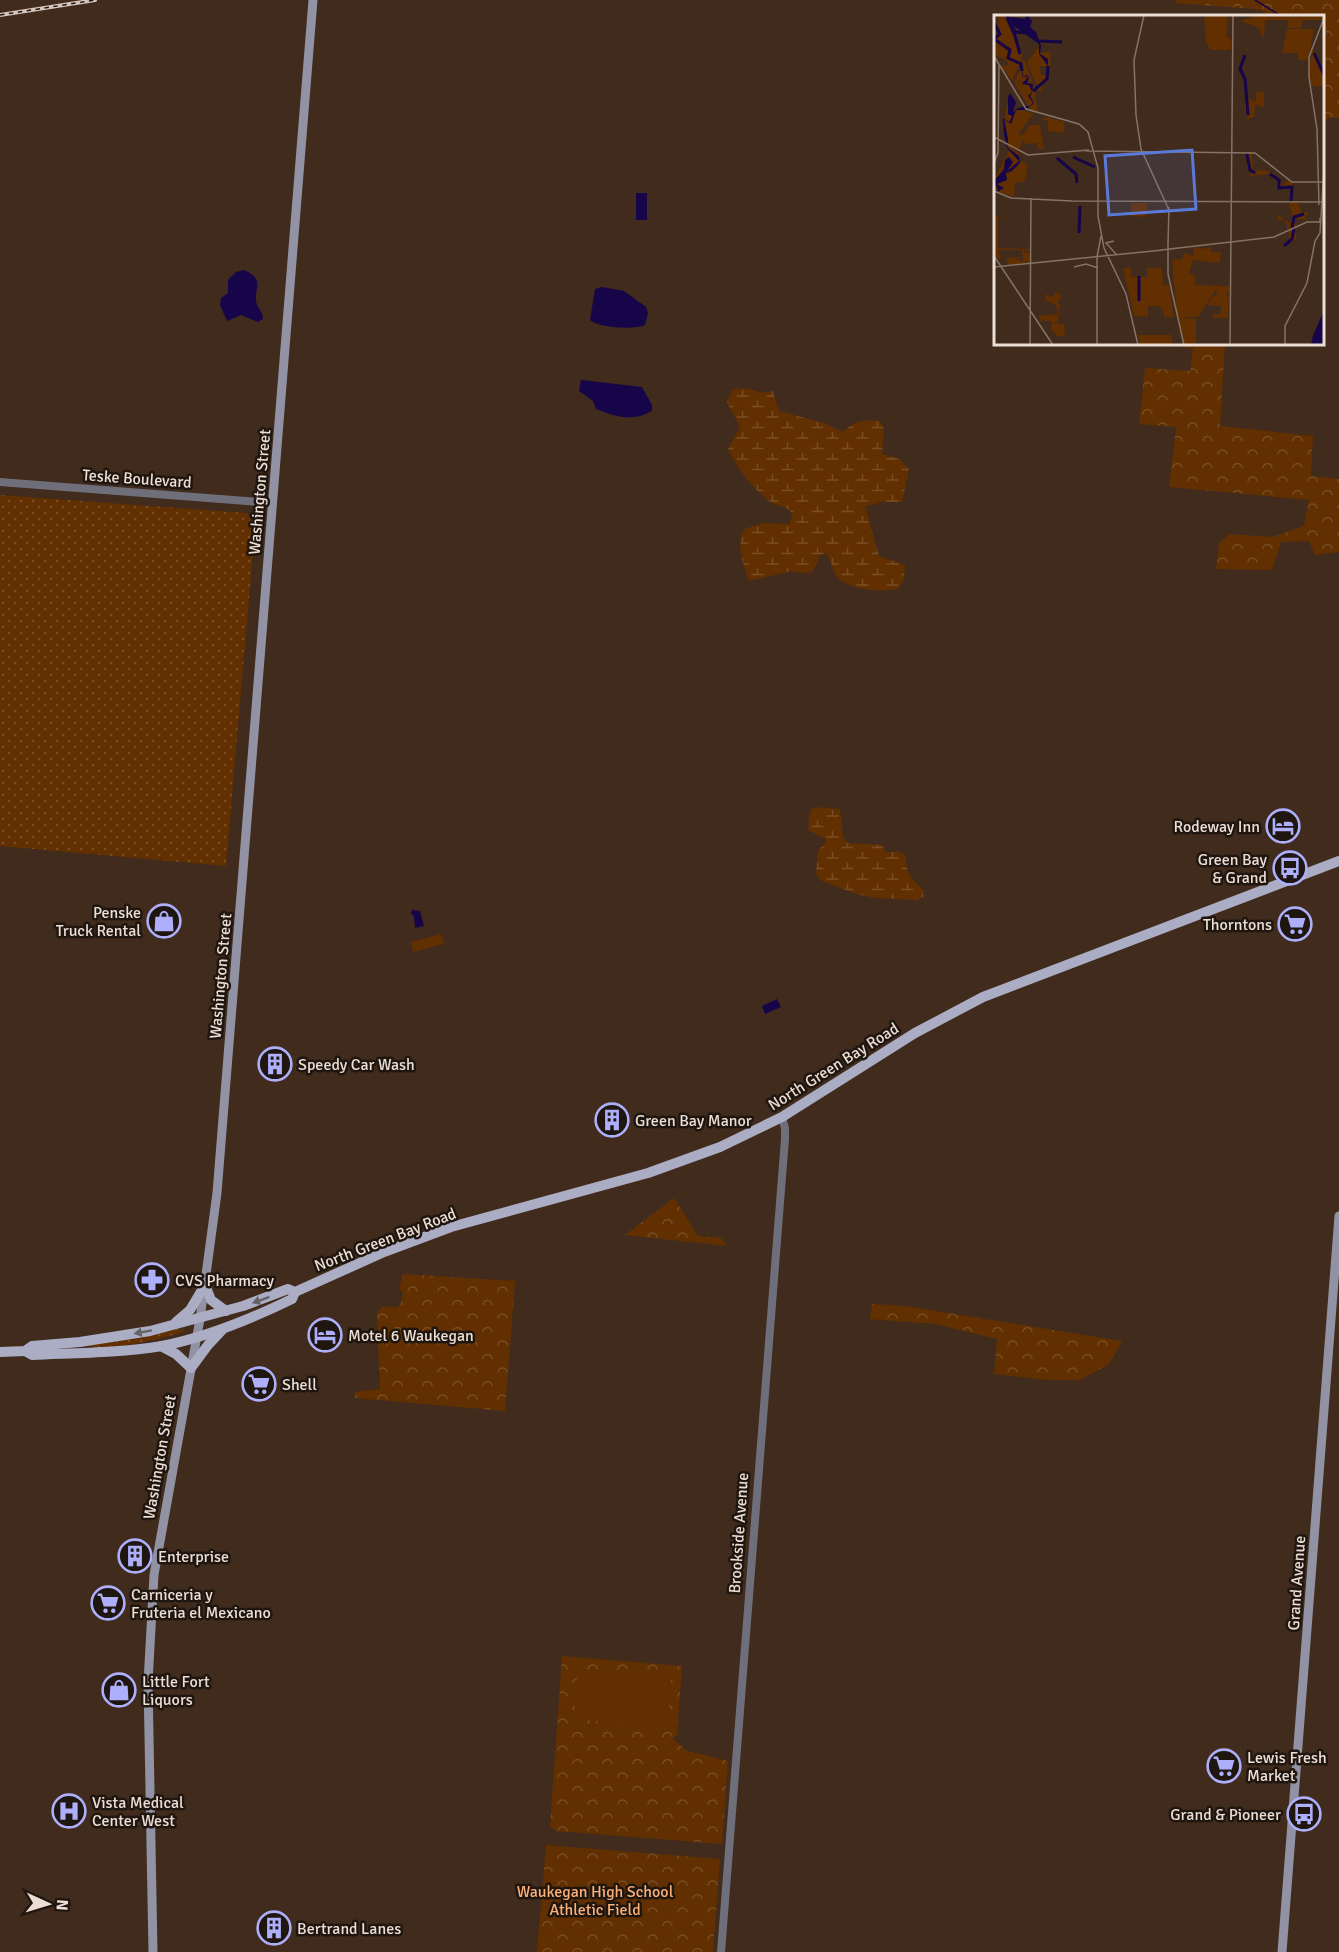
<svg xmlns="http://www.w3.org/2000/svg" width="1339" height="1952" viewBox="0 0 1339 1952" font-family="Signika,sans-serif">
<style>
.grass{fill:url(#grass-dots)}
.forest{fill:url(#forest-crowns)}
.wetland{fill:url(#wetland-marsh)}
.pitch{fill:#622f00}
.water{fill:#17054a}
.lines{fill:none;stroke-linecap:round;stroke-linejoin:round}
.stream{stroke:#17054a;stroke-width:1.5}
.tertiary{stroke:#6e6f7a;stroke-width:8}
.secondary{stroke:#9192a4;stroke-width:9}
.primary{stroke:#abadc4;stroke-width:10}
.rail-casing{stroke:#d5c6bc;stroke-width:4}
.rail{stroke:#1f160f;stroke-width:1.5;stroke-dasharray:4.5;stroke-linecap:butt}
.oneway{fill:#65626a}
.labels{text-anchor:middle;stroke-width:5;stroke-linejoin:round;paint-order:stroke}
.street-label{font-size:16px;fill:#ecded5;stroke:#1f160f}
.poi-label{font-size:16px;fill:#ecded5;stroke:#1f160f;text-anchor:start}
.park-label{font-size:16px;fill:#feb079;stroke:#1f160f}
.inset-river{fill:none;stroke:#17054a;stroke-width:3}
.inset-road{fill:none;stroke:#857366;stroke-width:1.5}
.view{fill:#5b79d7;fill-opacity:0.15;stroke:#5b79d7;stroke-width:3}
.inset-edge{fill:none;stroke:#ecded5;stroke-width:3}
</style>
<defs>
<pattern id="grass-dots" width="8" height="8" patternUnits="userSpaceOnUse" patternTransform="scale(1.5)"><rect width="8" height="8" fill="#622f00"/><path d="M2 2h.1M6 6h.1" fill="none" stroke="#794d24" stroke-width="1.8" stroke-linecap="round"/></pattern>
<pattern id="forest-crowns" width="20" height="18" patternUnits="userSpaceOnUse" patternTransform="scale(1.5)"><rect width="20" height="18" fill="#622f00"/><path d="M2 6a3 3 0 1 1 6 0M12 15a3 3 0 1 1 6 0" fill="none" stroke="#794d24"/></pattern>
<pattern id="wetland-marsh" width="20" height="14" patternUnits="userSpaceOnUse" patternTransform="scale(1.5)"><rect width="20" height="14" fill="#622f00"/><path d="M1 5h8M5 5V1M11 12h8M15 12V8" fill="none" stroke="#794d24"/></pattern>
</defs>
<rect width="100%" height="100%" fill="#402b1c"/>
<g class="grass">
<polygon points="0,495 247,513 255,528 226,866 0,846"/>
<path d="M176,1329L186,1330C175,1337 112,1349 98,1348C95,1348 92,1347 89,1345Z"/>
</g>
<g class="forest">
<polygon points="1176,0 1339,0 1339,118 1328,118 1323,126 1322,16 1265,16 1265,11 1255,9 1175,3"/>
<polygon points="1151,344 1225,344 1220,426 1313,436 1311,476 1339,479 1339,552 1315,555 1309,541 1281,542 1272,570 1216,569 1219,543 1230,534 1272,537 1304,526 1309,500 1169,487 1176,427 1139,424 1145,368 1190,371 1193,348"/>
<polygon points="674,1198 698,1236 721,1238 727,1246 625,1235"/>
<polygon points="403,1274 515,1281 505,1411 355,1398 355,1392 380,1389 377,1313 383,1306 397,1308 401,1303 403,1293 399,1288"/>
<polygon points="872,1304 905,1306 1122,1341 1109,1364 1080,1380 1049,1380 994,1374 997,1339 935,1324 870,1319"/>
<polygon points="562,1656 682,1666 677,1736 672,1737 685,1750 728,1761 722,1844 556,1831 550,1826"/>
<polygon points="546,1845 720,1859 713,1952 537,1952"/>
</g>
<g class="wetland">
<path d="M733,389C738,389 743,388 748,389C758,391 763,395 773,391L779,411L824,423L843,432C854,421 864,419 880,421L884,429L882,454L900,459L909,470L902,502H882L865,506L879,556L905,565L904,578L899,588C884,593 851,590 839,579C831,572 833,561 826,553L819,556L818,562L812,572L801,573L791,571L749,581C743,563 736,547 744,529L764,523L789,524L793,514C784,504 777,507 769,501C752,487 737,469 728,449L740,427L727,402Z"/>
<path d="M814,807L840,809L843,837L847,843L882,845L886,852H900L906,856C905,873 913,879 924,891L923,897L917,900L874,898L856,894L820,880L816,873L818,851L827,840L808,830L810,811Z"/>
</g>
<g class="pitch">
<polygon points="441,934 444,944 413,952 411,942"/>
<polygon points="578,1669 671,1676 667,1727 574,1719"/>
</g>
<g class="water">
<rect x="636" y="193" width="11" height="27"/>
<path d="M244,270C267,280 252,290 257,305C260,311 263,313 263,319L258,322L241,315L227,321L220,305L221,298L228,293V280L236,272Z"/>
<path d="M602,287L624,291L646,307L648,313L645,325C634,330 599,328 590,320L595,289Z"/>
<path d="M581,380L642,387L652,405V411C632,422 617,417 596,409L593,401L579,391Z"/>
<polygon points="412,910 420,911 424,926 415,928 414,916 411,914"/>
<polygon points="777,999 781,1007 765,1014 762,1006"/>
</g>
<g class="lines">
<polyline class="stream" points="1255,0 1281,16"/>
<g class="tertiary">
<polyline points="0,482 272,503"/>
<polyline points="721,1952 785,1139 785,1128 782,1117"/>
</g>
<g class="secondary">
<polyline points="153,1952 148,1682 154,1575 200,1319 217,1193 313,0"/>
<polyline points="1282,1952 1339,1216"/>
</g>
<g class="primary">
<polyline points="205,1285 211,1300 226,1311"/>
<polyline points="176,1322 190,1310 205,1285"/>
<polyline points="161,1346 176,1354 191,1368 208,1345 222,1330"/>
<path d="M25,1351L32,1355C75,1353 119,1353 162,1346C208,1337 251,1319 292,1299L295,1292"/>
<polyline points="0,1352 25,1351 32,1346 80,1342 150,1331 243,1306 288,1289 295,1292 384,1252 451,1227 648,1173 720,1147 782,1117 915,1033 983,997 1339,861"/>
</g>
<g class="rail-casing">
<polyline id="rail" points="0,15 95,0"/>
</g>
<use href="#rail" class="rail"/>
</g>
<defs><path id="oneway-solid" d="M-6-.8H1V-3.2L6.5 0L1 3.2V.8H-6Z" transform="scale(1.5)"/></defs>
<g class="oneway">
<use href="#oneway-solid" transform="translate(261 1300) rotate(160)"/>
<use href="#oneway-solid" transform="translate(143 1332) rotate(170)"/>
</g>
<defs>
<g id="hotel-ring" transform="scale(1.725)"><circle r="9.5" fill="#1f160f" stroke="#adaffb" stroke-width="1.5"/><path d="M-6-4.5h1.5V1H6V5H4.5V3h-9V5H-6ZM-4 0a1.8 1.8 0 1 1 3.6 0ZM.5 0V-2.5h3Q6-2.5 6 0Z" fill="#adaffb"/></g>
<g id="bus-ring" transform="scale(1.725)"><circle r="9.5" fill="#1f160f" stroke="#adaffb" stroke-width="1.5"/><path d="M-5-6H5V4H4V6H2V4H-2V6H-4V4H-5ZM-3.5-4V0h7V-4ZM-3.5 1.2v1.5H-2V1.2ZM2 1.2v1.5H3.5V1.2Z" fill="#adaffb"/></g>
<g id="shop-ring" transform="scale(1.725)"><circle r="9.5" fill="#1f160f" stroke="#adaffb" stroke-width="1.5"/><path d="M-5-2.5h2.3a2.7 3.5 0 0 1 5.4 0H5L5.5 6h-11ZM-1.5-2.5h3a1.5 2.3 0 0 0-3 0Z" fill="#adaffb"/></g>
<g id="supermarket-ring" transform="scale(1.725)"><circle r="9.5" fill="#1f160f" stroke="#adaffb" stroke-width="1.5"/><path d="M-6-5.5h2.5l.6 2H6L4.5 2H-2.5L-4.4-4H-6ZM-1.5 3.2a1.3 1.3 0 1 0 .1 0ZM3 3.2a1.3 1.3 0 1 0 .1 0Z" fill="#adaffb"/></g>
<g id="building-ring" transform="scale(1.725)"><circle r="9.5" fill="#1f160f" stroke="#adaffb" stroke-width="1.5"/><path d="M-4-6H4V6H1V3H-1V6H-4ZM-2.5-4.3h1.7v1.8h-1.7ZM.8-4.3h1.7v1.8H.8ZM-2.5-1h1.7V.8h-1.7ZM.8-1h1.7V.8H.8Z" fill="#adaffb"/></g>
<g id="pharmacy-ring" transform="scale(1.725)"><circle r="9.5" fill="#1f160f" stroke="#adaffb" stroke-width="1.5"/><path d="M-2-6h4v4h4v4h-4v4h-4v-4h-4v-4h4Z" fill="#adaffb"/></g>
<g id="hospital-ring" transform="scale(1.725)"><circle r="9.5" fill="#1f160f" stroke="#adaffb" stroke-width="1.5"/><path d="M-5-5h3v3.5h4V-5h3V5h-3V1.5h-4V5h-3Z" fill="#adaffb"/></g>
</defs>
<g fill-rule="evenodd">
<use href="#hotel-ring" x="1283" y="826"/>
<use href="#bus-ring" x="1290" y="868"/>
<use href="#shop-ring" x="164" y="921"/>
<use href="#supermarket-ring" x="1295" y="924"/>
<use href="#building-ring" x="275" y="1064"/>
<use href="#building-ring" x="612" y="1120"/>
<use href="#pharmacy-ring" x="152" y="1280"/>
<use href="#hotel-ring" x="325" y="1335"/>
<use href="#supermarket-ring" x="259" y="1384"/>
<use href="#building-ring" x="135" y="1556"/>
<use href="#supermarket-ring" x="108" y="1603"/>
<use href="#shop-ring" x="119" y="1690"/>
<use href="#supermarket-ring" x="1224" y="1766"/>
<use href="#hospital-ring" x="69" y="1811"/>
<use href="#bus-ring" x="1304" y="1814"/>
<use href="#building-ring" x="274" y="1928"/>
</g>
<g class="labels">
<g class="street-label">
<text transform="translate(137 478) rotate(4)" y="6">Teske Boulevard</text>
<text transform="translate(259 492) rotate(-85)" y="6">Washington Street</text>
<text transform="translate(220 976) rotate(-85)" y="6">Washington Street</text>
<text transform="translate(833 1066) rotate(-32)" y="6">North Green Bay Road</text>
<text transform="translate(385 1239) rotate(-21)" y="6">North Green Bay Road</text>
<text transform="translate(159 1457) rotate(-80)" y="6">Washington Street</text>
<text transform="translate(738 1533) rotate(-86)" y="6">Brookside Avenue</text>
<text transform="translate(1296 1583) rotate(-86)" y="6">Grand Avenue</text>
</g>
<g class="poi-label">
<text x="1260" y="832" text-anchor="end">Rodeway Inn</text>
<text x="1267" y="865" text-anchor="end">Green Bay<tspan x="1267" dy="18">&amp; Grand</tspan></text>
<text x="141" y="918" text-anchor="end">Penske<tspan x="141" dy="18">Truck Rental</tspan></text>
<text x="1272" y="930" text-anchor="end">Thorntons</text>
<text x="298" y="1070">Speedy Car Wash</text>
<text x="635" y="1126">Green Bay Manor</text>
<text x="175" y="1286">CVS Pharmacy</text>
<text x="348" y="1341">Motel 6 Waukegan</text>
<text x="282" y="1390">Shell</text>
<text x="158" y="1562">Enterprise</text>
<text x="131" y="1600">Carniceria y<tspan x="131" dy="18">Fruteria el Mexicano</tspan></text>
<text x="142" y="1687">Little Fort<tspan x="142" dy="18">Liquors</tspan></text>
<text x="1247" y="1763">Lewis Fresh<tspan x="1247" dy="18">Market</tspan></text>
<text x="92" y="1808">Vista Medical<tspan x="92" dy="18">Center West</tspan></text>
<text x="1281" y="1820" text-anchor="end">Grand &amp; Pioneer</text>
<text x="297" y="1934">Bertrand Lanes</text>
</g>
<g class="park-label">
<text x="595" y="1897">Waukegan High School<tspan x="595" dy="18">Athletic Field</tspan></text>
</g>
</g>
<g transform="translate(994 15)">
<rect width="330" height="330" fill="#402b1c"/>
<path d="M210,0H233V22L238,25L237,35H217L212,28ZM293,14H320L314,45H305L303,38H288ZM137,188H153V202L137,201ZM144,320H178V330H146Z" fill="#622f00"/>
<path d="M5,0H12L29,41L18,66L7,51L15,50L13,46L0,39ZM263,0H330L329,5H309L307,13H294V5H271L270,21H267L266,13L247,6ZM318,35L330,55V71H317L314,58ZM30,43L38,66H21ZM20,67H39L44,98L37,96ZM17,73L14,100L22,93L43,100L39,99L25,118L28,121L36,110H46L50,134H44V128L30,129L29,124L26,134L17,133L25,138L26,147H32L33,156L30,167H21L20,182L0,175V165L15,136L10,104ZM266,76L270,77V93L261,89L260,102L254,104L250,91L254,84L262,87V78ZM52,102L70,107V118L54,116V106L48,105ZM253,138H258L259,156L270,155L282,160L289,171L294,164L299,168V183L295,182L296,173H284L282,164L275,159L255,161L258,157L253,154ZM295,187H305L307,198L314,197V201L310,200L312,204H301L302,224L295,228V212L293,216V210L289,204L285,206L282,198L295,208L299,204ZM0,201L19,202H4V233L35,234L36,228V235L29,237L36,238V246L29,248L14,250L12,244L20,242L29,247L28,235H4L7,244H4L0,239ZM217,230V237H227L226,248L199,245L195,259L201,260V270L235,271V278L231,279L235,283L234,303H219V299H227V291L213,290L219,281H223L222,274L204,302L183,303L178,245L188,244L190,238L199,241L200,232L214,234ZM129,253H137V262H153V253H168L169,270H175L180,302H170V296L164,291H154V302L140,301ZM62,277L68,281L63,288L66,289L64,307L60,308L70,309L71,321H63L57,314L58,306H47L44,301L64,299L62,290L51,285L52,279L58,282Z" fill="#622f00"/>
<path d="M45,32V38L57,37L56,51H46L47,60H53L56,52L46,78L33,47Z" fill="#622f00"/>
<path d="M184,303L202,304V330H190Z" fill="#622f00"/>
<path d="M33,0H45L34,1L38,6L36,12L42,17L47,31L46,39L54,44V51L45,39V29L20,11L16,2L31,4ZM28,53L29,62L32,60L34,61L35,62L33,68L39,69L38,78L36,81L40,88L38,90L30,95H22L17,109L10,103L14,124L13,132L25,141L26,147L24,150L18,156L12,158L13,165L3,169L10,173L5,176L0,175H4L0,166L10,154L11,145L15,142L19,147L13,156L25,146L13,133L10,119L9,103L15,108L18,101L14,99V82L16,78L22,87L19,97L22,94L31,91H36L39,88L34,81L38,77L35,70L28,69L34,62L28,61ZM330,296V330H317L319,320Z" fill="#17054a"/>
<path class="inset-river" d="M13,0L21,17L33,18M13,3L21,21M0,8L6,19L0,24L16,35L14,43L27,49L28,56M21,21L26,39M45,26L68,27M320,38L330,60M251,40L246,54L251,64L254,100M39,76L53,64L54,51M253,139L256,155L261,158M79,142L101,152M63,143L82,159L83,168M276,159L285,165V173L298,172L297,186M298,213L300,202L310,199M85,218L86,191M290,231L298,224L300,214M145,261V286"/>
<path class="inset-road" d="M150,0L140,45L142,100L147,134L175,195M0,41L32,94L85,109L94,117L104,153V201L110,233L132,279L144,330M315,62L323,114L325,190M315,63V42L330,3M0,122L34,140L95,135M92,136L261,138L298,167H328M0,148L4,138L5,49M0,176L17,183L78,186L329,187M120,226L112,228L122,239M174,226V259L190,330M174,229L175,192M167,235L280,222L313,207H326V203M0,241L59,330M0,252L169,235M80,252L92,249L104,253M36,330L37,183M103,330V242L107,221M236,330L239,0M291,330V311L313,268L321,226L326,218L330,154"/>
<path class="view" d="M198,135L202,194L115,200L111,141Z"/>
<rect width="330" height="330" class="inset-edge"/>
</g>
<g transform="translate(48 1904) rotate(94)" stroke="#1f160f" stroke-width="4.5" paint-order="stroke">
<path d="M0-4.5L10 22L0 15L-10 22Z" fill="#ecded5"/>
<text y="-9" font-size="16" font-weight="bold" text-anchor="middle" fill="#ecded5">N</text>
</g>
</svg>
